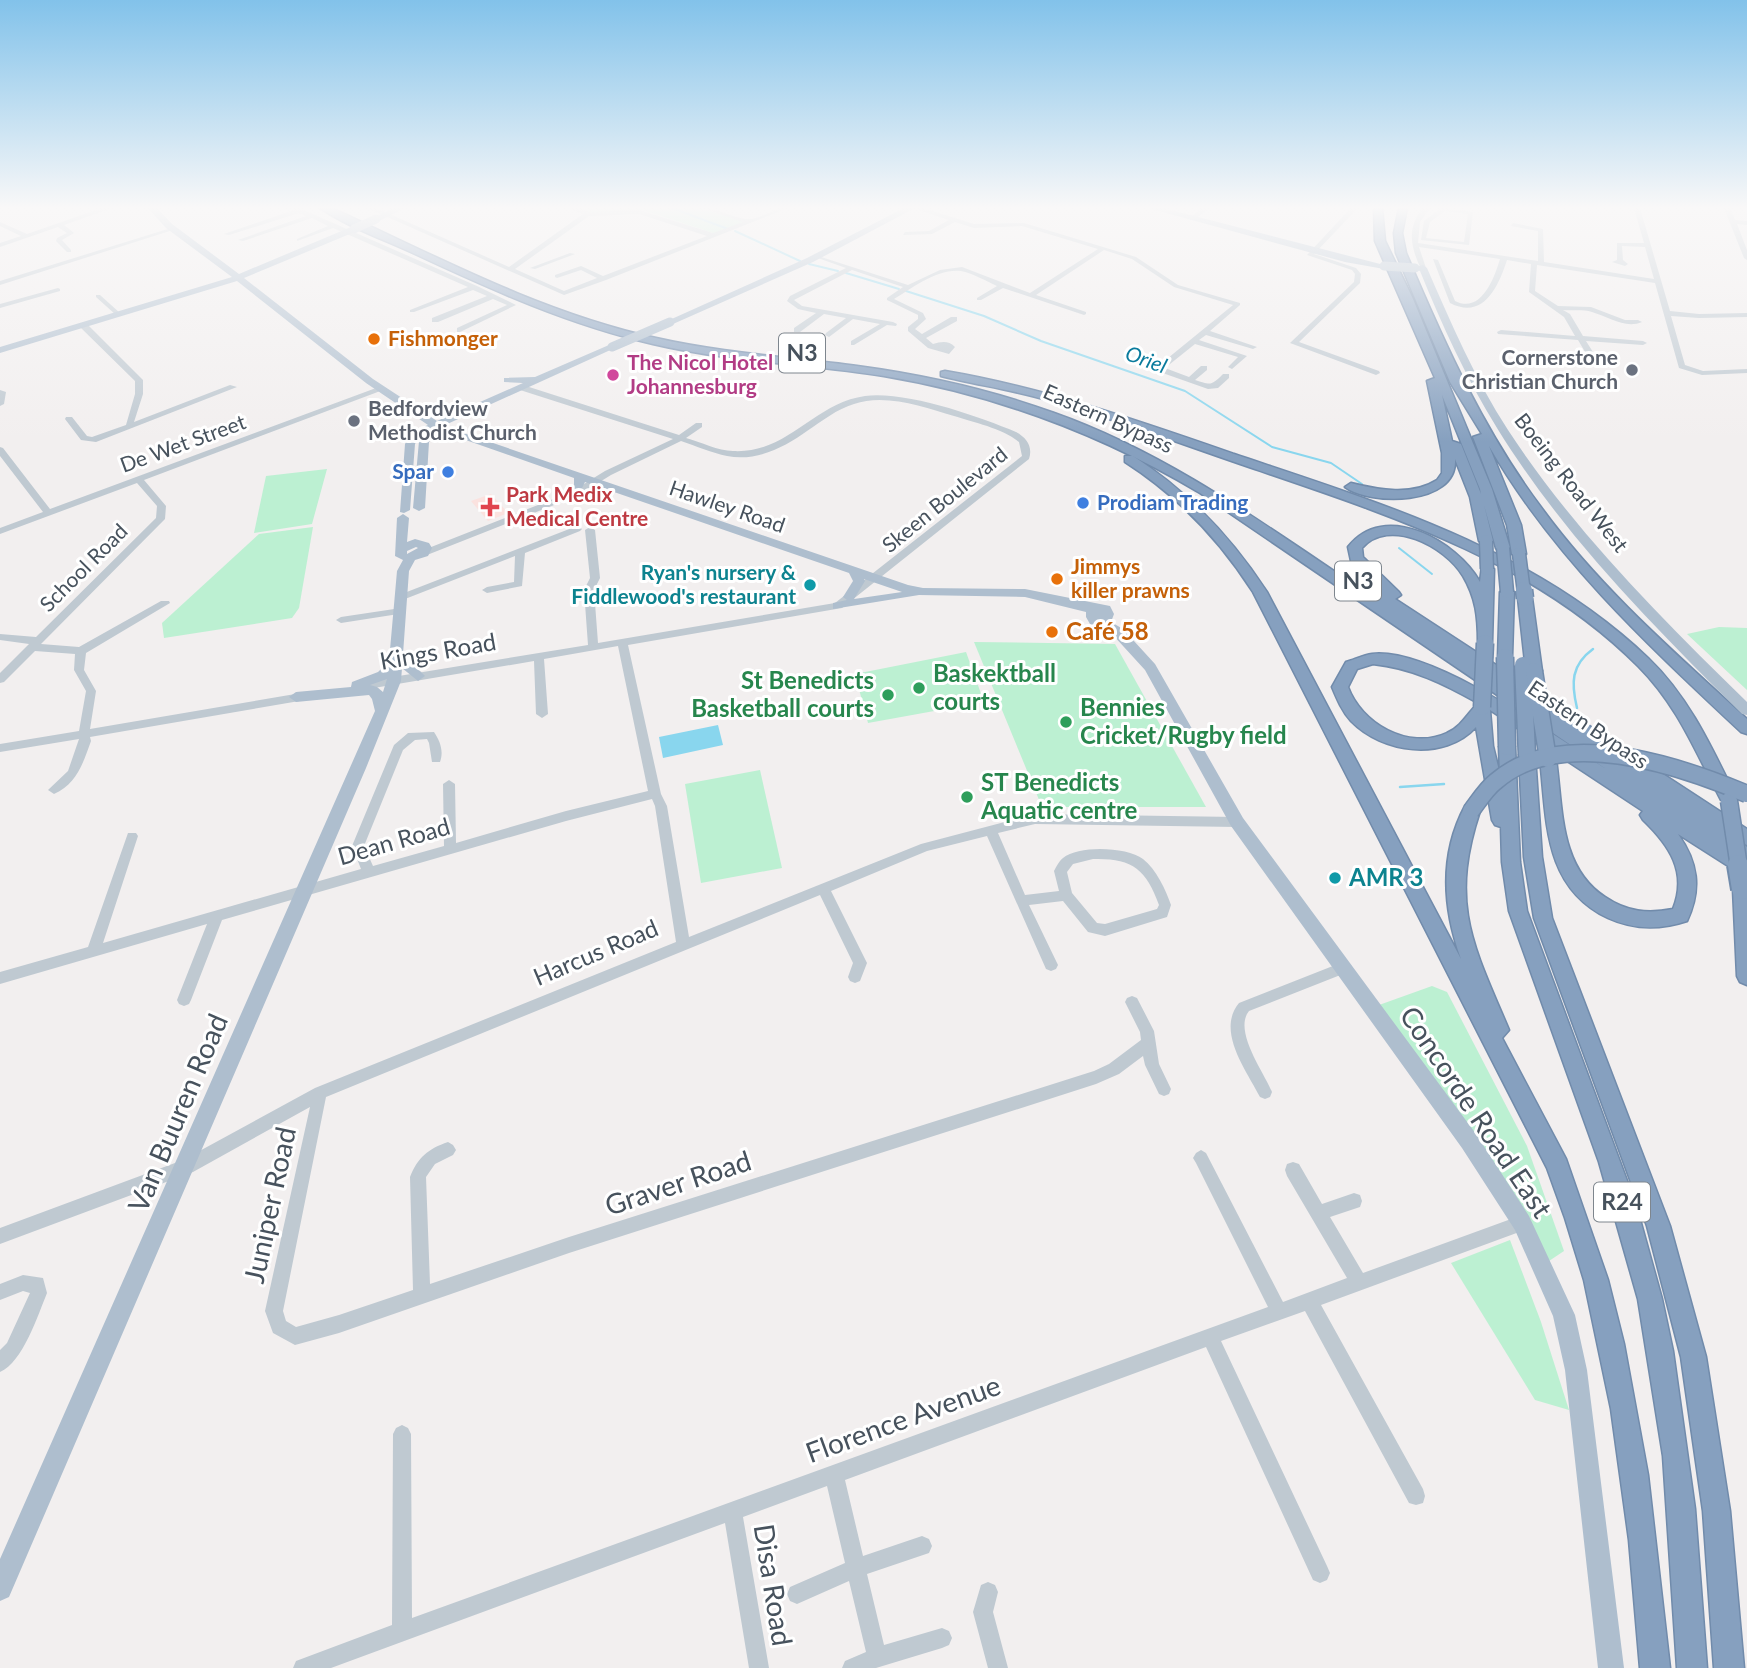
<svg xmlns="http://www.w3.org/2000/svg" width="1747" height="1668" viewBox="0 0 1747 1668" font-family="Lato,sans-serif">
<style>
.medical{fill:#fbe2df}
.green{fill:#bcf0d2}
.water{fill:#89d6ee}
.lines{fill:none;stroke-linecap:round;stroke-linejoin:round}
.stream-far1{stroke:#89d6ee;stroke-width:2}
.stream{stroke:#89d6ee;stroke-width:2.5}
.highway-casing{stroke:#718bab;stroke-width:3}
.minor{fill:#bfc9d1;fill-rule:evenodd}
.major{fill:#aebece;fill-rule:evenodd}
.highway{fill:#86a0bf;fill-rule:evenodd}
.highway-bridge-far2-casing{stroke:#718bab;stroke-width:15;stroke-linecap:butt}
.highway-bridge-far1-casing{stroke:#718bab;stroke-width:19;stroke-linecap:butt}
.highway-bridge-casing{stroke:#718bab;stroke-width:24;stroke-linecap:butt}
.major-bridge{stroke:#aebece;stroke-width:9}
.highway-bridge-far2{stroke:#86a0bf;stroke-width:12}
.highway-bridge-far1{stroke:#86a0bf;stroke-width:16}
.highway-bridge{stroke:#86a0bf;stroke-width:20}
.food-dot{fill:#e8710a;stroke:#fff;stroke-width:2.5}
.worship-dot{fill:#6b7280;stroke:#fff;stroke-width:2.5}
.hotel-dot{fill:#d1479c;stroke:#fff;stroke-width:2.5}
.shop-dot{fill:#3f7fe0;stroke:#fff;stroke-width:2.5}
.health-dot{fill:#e0444e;stroke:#fff;stroke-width:2.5}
.culture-dot{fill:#0f9aa8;stroke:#fff;stroke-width:2.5}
.leisure-dot{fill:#2e9e5b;stroke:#fff;stroke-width:2.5}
.labels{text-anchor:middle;stroke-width:6;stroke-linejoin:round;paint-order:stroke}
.far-food-label{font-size:21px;font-weight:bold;fill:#c56008;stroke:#fff;text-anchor:start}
.far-worship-label{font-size:21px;font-weight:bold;fill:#5b616d;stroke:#fff;text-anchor:end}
.far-water-label{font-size:21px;font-style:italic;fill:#0a7b9d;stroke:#fff}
.far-hotel-label{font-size:21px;font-weight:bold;fill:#b23c85;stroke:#fff;text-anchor:start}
.far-street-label{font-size:21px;fill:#47525d;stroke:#fff}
.far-shop-label{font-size:21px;font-weight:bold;fill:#366cbe;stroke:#fff;text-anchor:end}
.far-health-label{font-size:21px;font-weight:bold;fill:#be3a42;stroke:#fff;text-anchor:start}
.far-culture-label{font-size:21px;font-weight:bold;fill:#0d838f;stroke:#fff;text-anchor:end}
.shield{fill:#fff;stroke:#7e868e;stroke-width:2}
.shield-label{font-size:23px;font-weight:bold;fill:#47525d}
.food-label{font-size:24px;font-weight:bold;fill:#c56008;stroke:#fff;text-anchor:start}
.street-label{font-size:24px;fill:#47525d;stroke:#fff}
.leisure-label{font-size:24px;font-weight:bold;fill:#27864d;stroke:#fff;text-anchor:start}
.culture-label{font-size:24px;font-weight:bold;fill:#0d838f;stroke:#fff;text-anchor:start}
.near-street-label{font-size:28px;fill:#47525d;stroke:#fff}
</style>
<rect width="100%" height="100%" fill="#f2efef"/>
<polygon class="medical" points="491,494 508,513 488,521 471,501"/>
<g class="green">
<polygon points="577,209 702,209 748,222 716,234 643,210 589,213"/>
<polygon points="327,469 312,524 254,533 266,476"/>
<polygon points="313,527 299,608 292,618 164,638 162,623 259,534"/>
<polygon points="1719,627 1747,628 1747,690 1687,634"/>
<polygon points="974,642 1115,644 1206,807 1042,807"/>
<polygon points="966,652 984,702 868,723 855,674"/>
<polygon points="760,770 782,868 701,883 685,784"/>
<polygon points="1432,986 1447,992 1527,1146 1564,1251 1549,1261 1379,1005"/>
<polygon points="1510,1240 1541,1322 1569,1410 1535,1400 1451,1263"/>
</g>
<polygon class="water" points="718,725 723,745 663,758 659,737"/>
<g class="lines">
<g class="stream-far1">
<polyline points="672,208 728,229"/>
<polyline points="735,231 800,261"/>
<polyline points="809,264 838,271"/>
<polyline points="846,273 899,289"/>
<polyline points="906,291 984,316 1041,341 1185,391 1272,447 1331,463 1362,484"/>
<polyline points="1399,548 1432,574"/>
</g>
<g class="stream">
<path d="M1577,708C1571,683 1571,665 1593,649"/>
<polyline points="1400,787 1444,784"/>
</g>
<g class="highway-casing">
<g id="highway">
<path d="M320,208H332C437,257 542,313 656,338C722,353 790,357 857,366C924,375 991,390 1054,413C1170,454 1269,528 1371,596V590H1380L1351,561L1348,547C1384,500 1457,541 1480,582L1482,566L1487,565L1494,569L1492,643L1485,648L1478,643C1478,617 1476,598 1463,576C1445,546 1389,517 1362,548L1363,557L1399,592L1401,595L1395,599L1747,829V845L1742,843L1747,847V878L1678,834C1698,862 1702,889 1687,921C1660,930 1634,930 1608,918C1543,887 1547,821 1540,759L1542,755H1554L1556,759C1563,808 1559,867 1605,897C1627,912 1648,914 1673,909C1688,872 1669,845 1643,820L1640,815L1643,811L1490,710L1493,746L1500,775L1499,747L1507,741L1515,747L1520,862L1527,911L1636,1205L1662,1299L1673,1351L1695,1509L1707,1668H1677L1663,1456L1638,1299L1599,1162L1509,911L1502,862L1501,827L1495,825L1492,820L1476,727C1444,762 1382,753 1351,721C1342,711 1337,699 1332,687L1346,662C1354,660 1363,655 1372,654C1432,647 1555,736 1606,769L1200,493C1101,434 997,395 884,376C807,364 729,362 653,344C570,325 492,290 415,254C385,240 348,227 320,208ZM1373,664C1412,668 1444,684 1478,703C1468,713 1461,727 1447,733C1408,751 1361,723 1348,687L1357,669Z"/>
<path d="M1374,208H1382L1385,241L1413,299L1492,489L1510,548L1508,551H1498L1496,548L1484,505L1493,541L1486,545L1479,541L1470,497L1455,459C1458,507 1368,505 1345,487L1351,483C1379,490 1412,496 1437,480L1442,473V453L1427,381L1435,378L1375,241ZM1442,395L1480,489L1481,494L1461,444L1452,441Z"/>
<path d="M1399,208H1407L1402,233L1406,253C1444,343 1484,432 1543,510C1601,589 1675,653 1747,719V734L1741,732C1647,644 1554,558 1489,446L1521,525L1526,554L1519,558L1512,554L1507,525L1473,437L1482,434L1450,382L1396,253L1394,233Z"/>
<path d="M945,371C1045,388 1139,421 1234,454C1380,503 1534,549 1648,658C1688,696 1711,746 1735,795L1733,800H1721C1695,751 1678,706 1638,666C1535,562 1390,515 1255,469C1187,446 1119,420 1050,401C1014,390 977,385 941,376V372Z"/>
<path d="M1125,456H1133C1189,492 1231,537 1267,592L1461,959C1443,909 1439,855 1465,806H1477L1480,811C1449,904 1473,945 1509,1030L1502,1038L1566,1159L1608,1280L1624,1344L1648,1475L1670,1668H1640L1629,1540L1611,1409L1584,1280L1565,1218L1547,1168L1253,592C1219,539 1178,496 1125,462Z"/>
<polygon points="1507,588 1514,592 1512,657 1505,662 1498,657 1500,592"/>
<polygon points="1525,594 1532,598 1542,671 1534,676 1526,671 1518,598"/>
<polygon points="1527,749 1535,755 1542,857 1552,918 1670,1226 1706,1357 1730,1511 1744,1668 1714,1668 1703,1511 1681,1357 1647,1226 1534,918 1524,857 1519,755"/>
<polygon points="1742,881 1747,883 1747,985 1740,982 1737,976 1733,889 1736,884"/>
</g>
</g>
<g class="minor">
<polygon points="102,208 112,208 64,225 74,233 62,240 71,250 71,252 67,252 56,241 57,238 67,233 58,227 0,247 0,243 21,236 0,226 0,222 27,234"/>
<polygon points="290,208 299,208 477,286 516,305 460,332 457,332 457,328 507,305 493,299 438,322 432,322 432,318 487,296 473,290 414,312 410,312 410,310 468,287 333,228 297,241 297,239 328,226 312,218 243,241 238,240 306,216 299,213 229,235 224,234 294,210"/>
<path d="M367,208H376L509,267L583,214L568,208H578L589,212L639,210L713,233L743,222L702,208C719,208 734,219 748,219C760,220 773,208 788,208L606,280L564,295ZM639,214L707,236L603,276L581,266L555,275V277L557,278L581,270L597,278L564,291L515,269L589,216Z"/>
<path d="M912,208H923L974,224L1024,223L1136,257L1178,285L1240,303V305L1210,331L1257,347L1253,349L1206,335L1199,340L1247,356L1232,369L1228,367L1238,357L1195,344L1165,368L1189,377L1201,366H1207V370L1195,380C1211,385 1211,386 1223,374H1229V378L1218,388L1208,389L1157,371V367L1233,305L1174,287L1132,259L1104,250L1036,295L1086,312V314L1084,315L1003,288L981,300H977V298L997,286C986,281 972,273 961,271C938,268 912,288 894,299L923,313L926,319L915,329L922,334L951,317H957V321L926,338L933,344C941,342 948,340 955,347L949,354L928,348L908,331V327L918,319V315L887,300V298L903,287L852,270L794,300L802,306L893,322L897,324L896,326L887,325L854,345H851V341L880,324L853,319L829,337L825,335L826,333L846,318L824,314L800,332H794V328L816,313L798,309L787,301L790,296L846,268L815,257V255L908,285L940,270L962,267L1030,293L1098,249L1022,226L974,228L955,222L932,234L903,235L905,232L929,231L949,220Z"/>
<polygon points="1202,208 1210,208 1194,220 1190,220 1190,218"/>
<polygon points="1351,208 1358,208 1314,254 1356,268 1361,274 1360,283 1299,342 1379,371 1380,373 1376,375 1290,343 1354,282 1355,274 1352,270 1307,255"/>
<path d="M1423,208H1430L1420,222L1418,243L1538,261V231L1511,226L1513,223L1543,229L1544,262L1654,279L1645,247L1622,246L1623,260L1628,264L1625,266L1612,262L1617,260V243H1644L1634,208H1640L1670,311L1699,314L1747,313V317L1699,318L1671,316L1685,365L1703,371L1747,369V373L1702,375L1679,368L1655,283L1537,265L1535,291L1558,306L1591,307L1625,320H1638L1642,322C1625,329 1609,317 1592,312C1583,309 1572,311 1563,310L1570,314L1583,336L1643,341L1647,343L1643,345L1586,341L1598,360L1597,362H1591L1578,340L1498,334L1497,332L1501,330L1575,336L1564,317L1529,292L1531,264L1507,260C1498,288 1483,320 1450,303L1433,259L1438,260L1455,301C1481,314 1494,279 1500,259L1419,247L1426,268L1421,269C1411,248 1406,228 1423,208Z"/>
<path d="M1441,208L1473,212L1469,245L1421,240L1424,221ZM1445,211L1468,214L1464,242L1426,238L1430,222Z"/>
<polygon points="1724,208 1730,208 1735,220 1747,221 1747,225 1737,224 1747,250 1747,260 1744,258"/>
<polygon points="171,228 176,229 0,285 0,281"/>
<polygon points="570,253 575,254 535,269 530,268"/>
<polygon points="58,288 60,289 60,291 0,308 0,304"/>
<polygon points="96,295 100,295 120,313 120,315 116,315 96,297"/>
<polygon points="80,323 86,323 143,380 143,394 134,422 230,385 237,387 96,442 81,440 65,419 66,417 72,417 87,436 92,437 126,425 135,394 135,381 80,327"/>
<path d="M520,386H526L679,435L696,423H702V427L686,438C701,442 718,451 733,451C788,454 814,403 865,396C907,391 977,416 1016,432C1027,438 1033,447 1029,459L842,608L628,645L661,794L667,806L689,937L921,844L1035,814L1237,817L1241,819L1243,822L1241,825L1237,827L1035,824L998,833L1025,895L1059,891L1054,871C1056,867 1059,861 1063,858C1079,845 1127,847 1143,859C1156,869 1166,890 1171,905L1167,917L1105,936L1088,932L1063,901L1029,905L1058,965L1056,969L1051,971L1046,969L987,836L927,851L831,891L867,963L860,981L855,983L850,981L848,977L853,963L820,895L326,1097L283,1311L286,1321L296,1327L339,1315L413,1290L410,1177C418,1157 428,1149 448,1142L453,1145L456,1150L453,1155L435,1164L426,1177L430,1284L569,1237L1094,1071L1109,1064L1141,1040L1140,1032L1125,1002L1127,998L1132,996L1137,998L1154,1031L1159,1064L1171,1089L1169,1094L1164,1096L1159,1094L1145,1065L1143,1056L1119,1074L1096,1084L569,1253L339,1333L295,1345L273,1333L265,1311L310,1107L193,1172L0,1244V1228L183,1160L315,1088L676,942L655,806L652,799L566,821L222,920L191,1000L189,1004L184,1006L179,1004L177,1000L207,924L0,984V972L88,947L128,833H136L138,836L103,943L361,869L352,846L394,745L408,733L434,732C440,741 444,751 440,762H432L429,743L427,739L415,740L403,750L364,846L373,866L444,846L443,784L449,780L455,784L456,843L566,811L648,791L618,646L544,659L548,714L542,718L536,714L534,661L356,691L351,687L356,683L588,645L584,590L590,578L585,530L590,527L595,530L600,578L594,590L598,643L835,603L1022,456L1019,442C1004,429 973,422 954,416C924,407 885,393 854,404C837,409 822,421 807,431C785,447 756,462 727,456C712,453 696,446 681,441L611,475L577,496L427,555H421V551L571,492L605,471L673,439L520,390ZM1093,859C1131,858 1146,868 1159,905L1157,909L1105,924L1097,923L1072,893L1067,872L1073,864Z"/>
<path d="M376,388L383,390L144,480L166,506L165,519L41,644L79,647L161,601H169L170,603L86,653L84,670L96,691L90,729L307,692L311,693L312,696L311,699L90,737L91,741C83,763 77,784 54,794L48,790L68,771L79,739L0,752V744L79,731L86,691L74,670L75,654L35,651L4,682L0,683V673L29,644L0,640V634L36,637L156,518L157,506L137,483L0,534V528L43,512L0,456V447L3,448L50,509Z"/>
<polygon points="0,390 6,392 4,404 0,406"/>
<polygon points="577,526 582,529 580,531 525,553 522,586 487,593 482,590 487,587 514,582 515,556 405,599 399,599 397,597 399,595"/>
<polygon points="401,608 406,611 405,613 341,623 336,620 341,617"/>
<path d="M1343,962L1348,964L1350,968L1348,972L1249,1011C1233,1031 1264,1072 1272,1092L1270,1097L1265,1099L1260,1097C1246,1070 1216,1031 1239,1003Z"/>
<polygon points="1201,1150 1206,1153 1283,1302 1347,1278 1287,1176 1285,1170 1287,1164 1293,1162 1299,1164 1322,1204 1354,1193 1360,1195 1362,1201 1360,1207 1330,1217 1363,1273 1522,1215 1528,1217 1530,1223 1528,1229 1522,1231 1321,1305 1423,1489 1425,1496 1423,1503 1416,1505 1409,1503 1305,1311 1221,1341 1327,1566 1330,1573 1327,1580 1320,1583 1313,1580 1206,1347 845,1480 863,1556 922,1536 929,1539 932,1546 929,1553 867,1574 884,1645 942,1628 949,1631 952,1638 949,1645 942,1648 876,1668 842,1668 845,1661 866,1652 849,1581 797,1604 790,1601 787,1594 790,1587 845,1563 827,1486 743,1517 769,1668 749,1668 725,1523 331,1668 293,1668 296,1661 392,1625 393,1434 396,1428 402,1425 408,1428 411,1434 412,1618 1268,1307 1196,1163 1193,1158 1196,1153"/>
<path d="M23,1275L43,1278L47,1293C38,1315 23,1362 0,1372V1350L7,1343L30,1293L23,1291L0,1300V1284Z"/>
<polygon points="988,1582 995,1585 998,1592 993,1612 1008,1668 988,1668 973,1612 981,1585"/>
</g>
<g class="major">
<path d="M148,208H157L172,224L239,274L351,227H357V231L244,278L373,379L437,421L523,383L504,382V378L535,377L609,345L617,347L445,425L452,429L908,585L923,588L1025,589L1110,606L1114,614L1111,622L1123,629L1155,664L1243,818L1476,1134L1529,1216L1575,1315L1587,1370L1624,1668H1598L1565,1370L1553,1316L1515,1230L1462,1148L1231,826L1145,670L1113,635L1090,624L1086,617V612L1025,597L919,595L833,609V603L847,600L843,597L853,581L849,573L585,482L578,496H570L568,494L574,484V478L440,431L429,442L425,508L419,511L413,508L419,441L425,434L420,436L415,444L410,510L404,513L400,512L405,444L412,432L428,425L366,383L237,281L0,353V347L232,277L166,228ZM864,579L902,592L854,599L865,581Z"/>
<polygon points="393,208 405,208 379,221 372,219"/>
<polygon points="904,208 915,208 813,262 673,324 665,322 807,258"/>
<polygon points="1148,208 1163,208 1388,266 1384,269 1345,262"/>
<path d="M1423,265L1427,268C1451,323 1475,379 1508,430C1574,531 1661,618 1747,702V715L1742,714C1653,626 1563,535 1497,428C1466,378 1442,325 1420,271L1411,268Z"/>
<path d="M403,514L409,518L407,542L415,539L429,543L432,548L428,556L415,560L409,571L403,654L425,676L418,681L402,668L401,681L366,768L9,1597L0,1601V1559L375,711L372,699L369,695L296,702L289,697L296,692L351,687L352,682L378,672L389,661L397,571L403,560L395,556L397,518ZM416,547L418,548L407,554V551ZM387,679L383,692L377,687L370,685Z"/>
</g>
<use href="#highway" class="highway"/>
<g class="highway-bridge-far2-casing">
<g id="highway-bridge-far2">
<polyline points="1486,541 1487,569"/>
<polyline points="1503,548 1507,592"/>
<polyline points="1519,554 1524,592"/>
</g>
</g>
<g class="highway-bridge-far1-casing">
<g id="highway-bridge-far1">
<polyline points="1524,590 1525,598"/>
<polyline points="1505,657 1507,747"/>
<polyline points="1523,665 1527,755"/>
<polyline points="1534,671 1548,759"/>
<polyline points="1482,707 1485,643"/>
<polyline points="1729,801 1739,867"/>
<path d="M1471,811C1478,802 1486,789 1495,782C1560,725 1678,765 1747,794"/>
</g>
</g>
<g class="highway-bridge-casing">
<polyline id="highway-bridge" points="1738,865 1742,889"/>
</g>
<g class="major-bridge">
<polyline points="354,229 376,219"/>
<polyline points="1384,266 1415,268"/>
<polyline points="612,347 670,322"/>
</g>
<use href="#highway-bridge-far2" class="highway-bridge-far2"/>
<use href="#highway-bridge-far1" class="highway-bridge-far1"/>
<use href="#highway-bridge" class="highway-bridge"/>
</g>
<linearGradient id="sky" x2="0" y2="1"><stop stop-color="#82c2ea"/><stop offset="0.47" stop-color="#f9f8f8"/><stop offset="1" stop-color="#f9f8f8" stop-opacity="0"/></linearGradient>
<rect width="1747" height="442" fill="url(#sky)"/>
<g class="food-dot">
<circle cx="374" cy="339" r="7"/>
<circle cx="1057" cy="579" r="7"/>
<circle cx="1052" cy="632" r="7"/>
</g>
<g class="worship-dot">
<circle cx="1632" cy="370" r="7"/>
<circle cx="354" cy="421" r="7"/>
</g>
<circle class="hotel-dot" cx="613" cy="375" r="7"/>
<g class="shop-dot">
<circle cx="448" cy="472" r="7"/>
<circle cx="1083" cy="503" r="7"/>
</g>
<path class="health-dot" d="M486.5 496.5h7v7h7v7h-7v7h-7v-7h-7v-7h7z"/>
<g class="culture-dot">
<circle cx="810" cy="585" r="7"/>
<circle cx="1335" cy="878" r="7"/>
</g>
<g class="leisure-dot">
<circle cx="919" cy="688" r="7"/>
<circle cx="888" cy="695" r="7"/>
<circle cx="1066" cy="722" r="7"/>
<circle cx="967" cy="797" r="7"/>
</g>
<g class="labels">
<g class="far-food-label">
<text x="388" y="346">Fishmonger</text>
<text x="1071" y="574">Jimmys<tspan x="1071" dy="24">killer prawns</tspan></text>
</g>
<g class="far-worship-label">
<text x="1618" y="365">Cornerstone<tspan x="1618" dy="24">Christian Church</tspan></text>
<text x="368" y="416" text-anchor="start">Bedfordview<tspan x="368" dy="24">Methodist Church</tspan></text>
</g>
<g class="far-water-label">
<text transform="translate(1146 360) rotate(20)" y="7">Oriel</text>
</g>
<g class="far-hotel-label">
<text x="627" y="370">The Nicol Hotel<tspan x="627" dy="24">Johannesburg</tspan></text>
</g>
<g class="far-street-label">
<text transform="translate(1108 419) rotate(24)" y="7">Eastern Bypass</text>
<text transform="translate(183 444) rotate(-20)" y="7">De Wet Street</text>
<text transform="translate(1571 483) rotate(52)" y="7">Boeing Road West</text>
<text transform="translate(945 500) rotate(-39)" y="7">Skeen Boulevard</text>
<text transform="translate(727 507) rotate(19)" y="7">Hawley Road</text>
<text transform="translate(84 568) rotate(-45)" y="7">School Road</text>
<text transform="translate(1588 725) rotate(34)" y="7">Eastern Bypass</text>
</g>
<g class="far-shop-label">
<text x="434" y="479">Spar</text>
<text x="1097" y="510" text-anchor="start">Prodiam Trading</text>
</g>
<g class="far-health-label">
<text x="506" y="502">Park Medix<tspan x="506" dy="24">Medical Centre</tspan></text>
</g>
<g class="far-culture-label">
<text x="796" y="580">Ryan's nursery &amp;<tspan x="796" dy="24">Fiddlewood's restaurant</tspan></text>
</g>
<g class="shield">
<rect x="779" y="333.5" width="46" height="39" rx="5"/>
<rect x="1335" y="561.5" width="46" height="39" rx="5"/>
<rect x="1594" y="1182.5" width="56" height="39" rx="5"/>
</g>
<g class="shield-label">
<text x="802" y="361">N3</text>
<text x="1358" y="589">N3</text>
<text x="1622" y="1210">R24</text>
</g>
<g class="food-label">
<text x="1066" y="640">Café 58</text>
</g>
<g class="street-label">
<text transform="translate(438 652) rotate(-10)" y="8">Kings Road</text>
<text transform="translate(394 842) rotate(-16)" y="8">Dean Road</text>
<text transform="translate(596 953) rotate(-23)" y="8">Harcus Road</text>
</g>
<g class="leisure-label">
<text x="933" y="682">Baskektball<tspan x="933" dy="28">courts</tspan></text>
<text x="874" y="689" text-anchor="end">St Benedicts<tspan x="874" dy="28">Basketball courts</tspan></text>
<text x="1080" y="716">Bennies<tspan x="1080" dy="28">Cricket/Rugby field</tspan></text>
<text x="981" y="791">ST Benedicts<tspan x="981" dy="28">Aquatic centre</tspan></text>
</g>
<g class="culture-label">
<text x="1349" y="886">AMR 3</text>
</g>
<g class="near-street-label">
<text transform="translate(1476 1112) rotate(56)" y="10">Concorde Road East</text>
<text transform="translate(178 1113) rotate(-67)" y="10">Van Buuren Road</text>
<text transform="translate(678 1183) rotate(-18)" y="10">Graver Road</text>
<text transform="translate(270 1205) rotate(-78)" y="10">Juniper Road</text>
<text transform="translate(903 1419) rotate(-20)" y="10">Florence Avenue</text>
<text transform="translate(773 1585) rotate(81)" y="10">Disa Road</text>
</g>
</g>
</svg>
